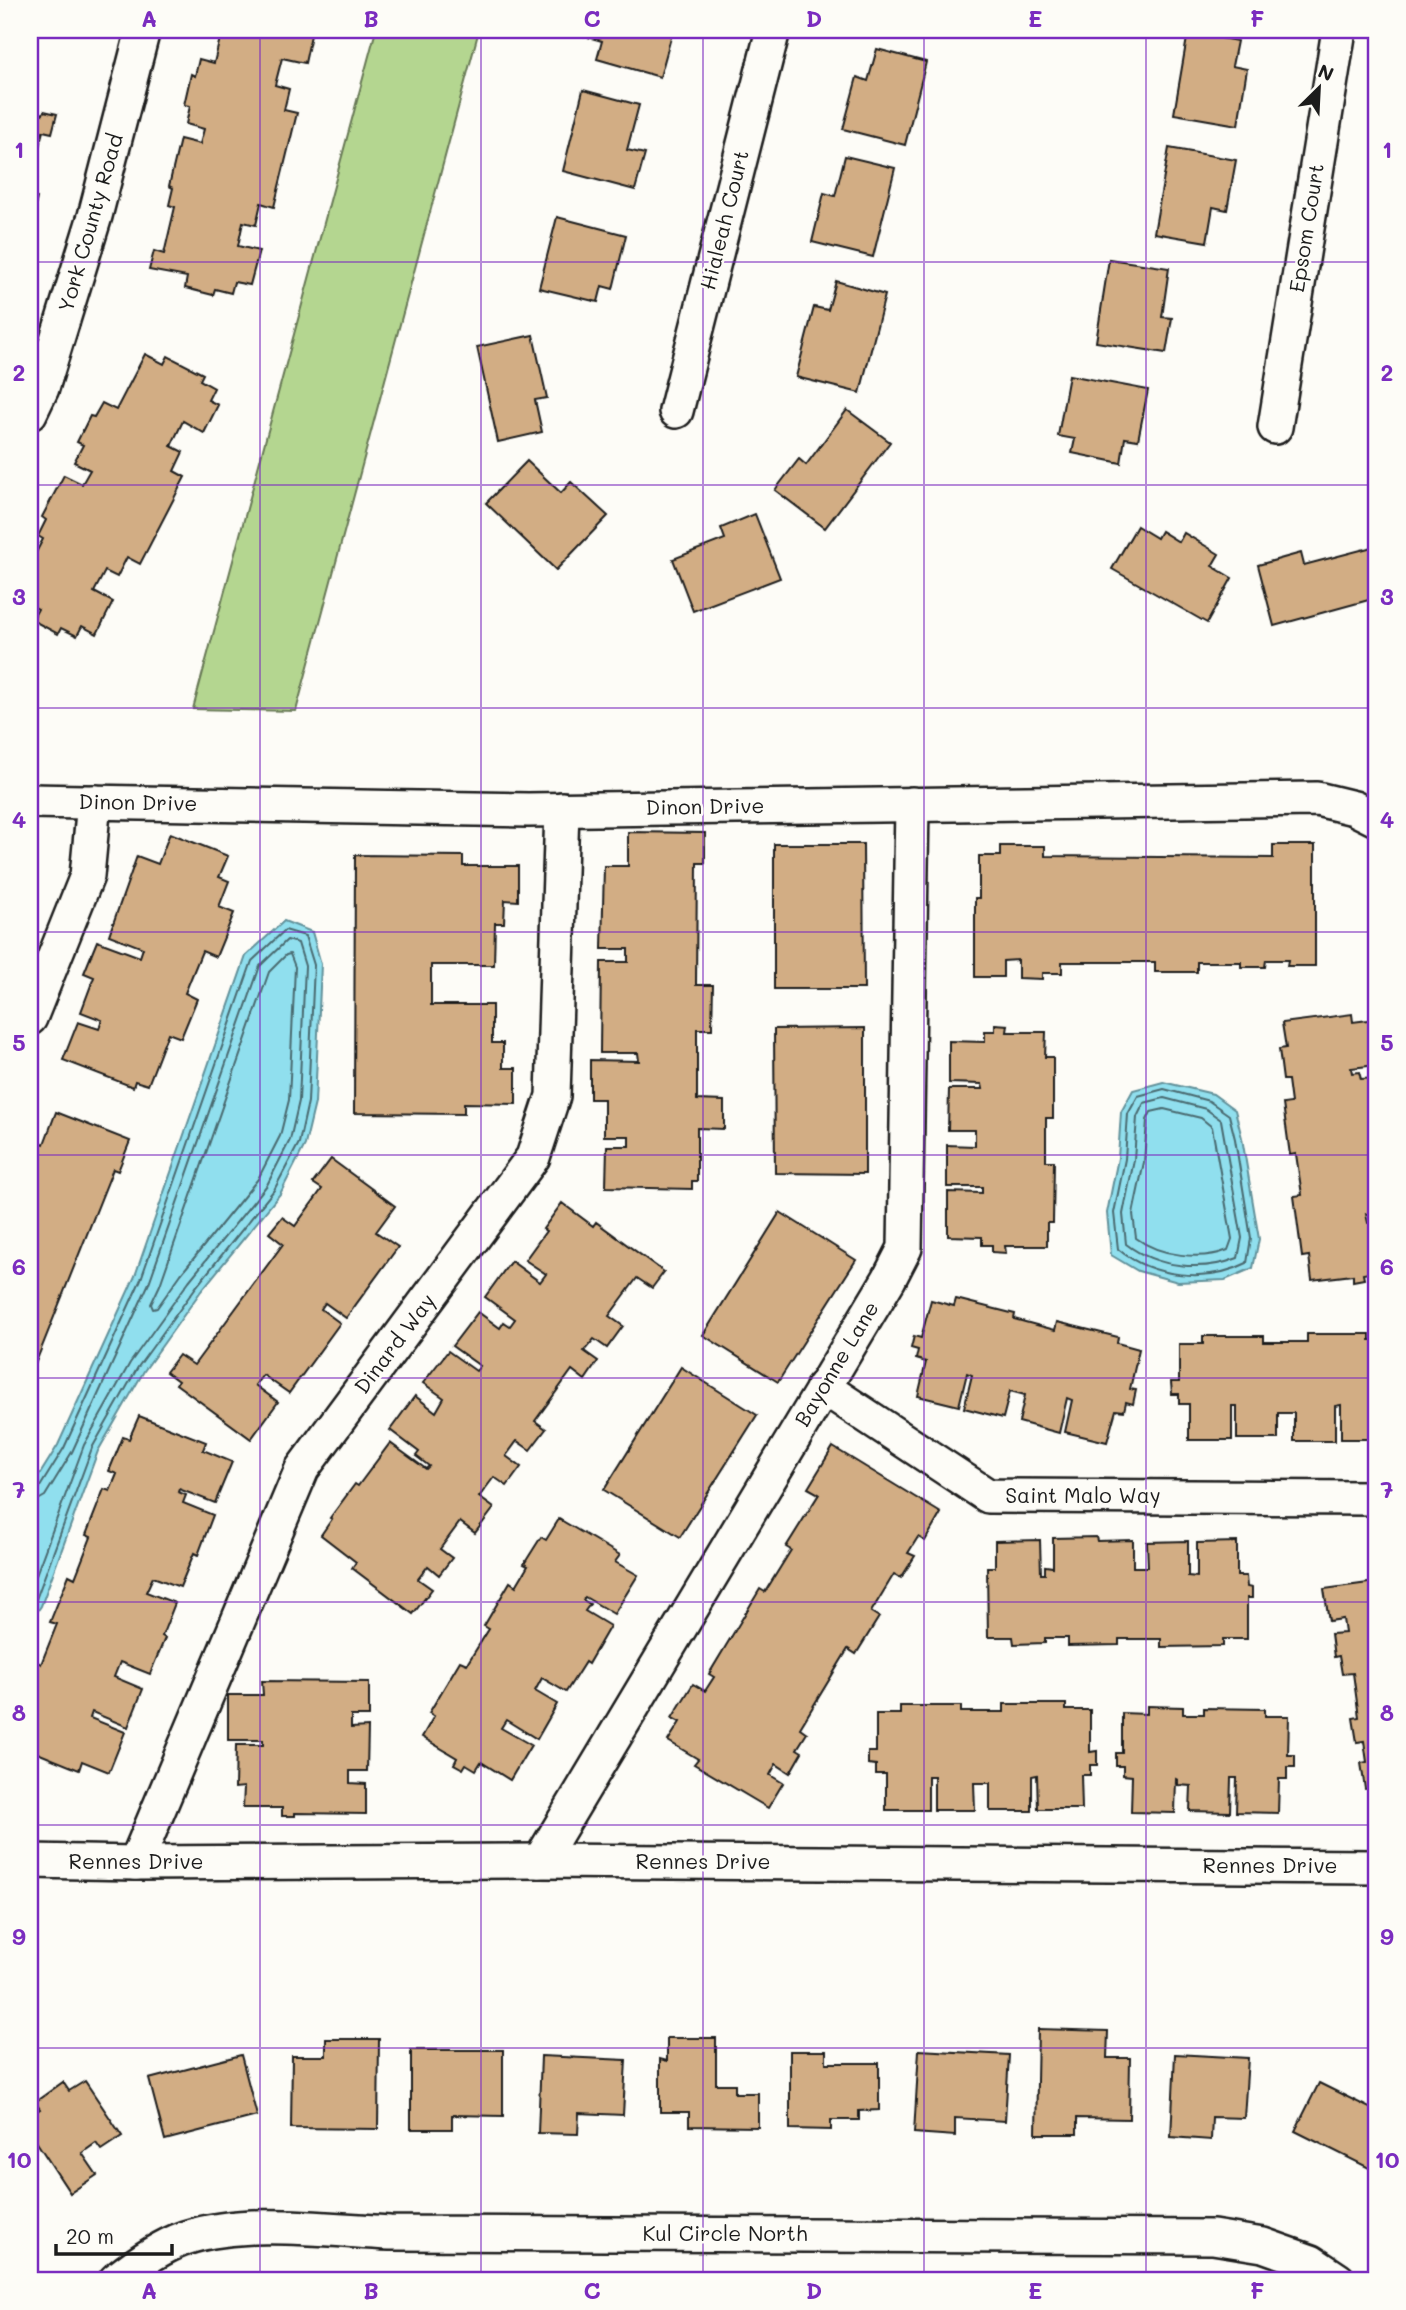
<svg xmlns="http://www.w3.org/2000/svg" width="1406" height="2310" viewBox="0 0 1406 2310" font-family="Mali,sans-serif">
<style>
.green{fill:#b4d690;stroke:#687956;stroke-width:2}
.water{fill:#90dfee;stroke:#62919a;stroke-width:2}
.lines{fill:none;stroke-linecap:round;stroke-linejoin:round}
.shore{stroke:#4a6a70;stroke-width:2}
.building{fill:#d2ad84;stroke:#1c1c1c;stroke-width:2}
.minor-casing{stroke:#1c1c1c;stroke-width:38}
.minor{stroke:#fdfcf7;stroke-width:33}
.grid{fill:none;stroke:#7b2cbf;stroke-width:2;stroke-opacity:0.55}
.labels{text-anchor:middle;stroke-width:5;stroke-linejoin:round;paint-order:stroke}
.street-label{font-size:21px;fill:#1c1c1c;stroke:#fdfcf7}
.neatline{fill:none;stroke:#7b2cbf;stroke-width:2.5}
.grid-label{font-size:23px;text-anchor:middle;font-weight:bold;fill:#7b2cbf}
</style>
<rect width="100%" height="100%" fill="#fdfcf7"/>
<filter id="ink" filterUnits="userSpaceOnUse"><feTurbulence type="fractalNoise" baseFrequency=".0143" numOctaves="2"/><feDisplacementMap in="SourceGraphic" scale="14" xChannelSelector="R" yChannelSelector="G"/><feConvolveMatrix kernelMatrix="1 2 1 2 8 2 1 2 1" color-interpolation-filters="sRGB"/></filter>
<g filter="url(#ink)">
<polygon class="green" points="376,30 479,30 296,711 193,709"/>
<g class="water">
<polygon points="284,921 312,932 321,964 315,1103 305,1145 280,1194 201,1291 144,1371 98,1451 41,1606 30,1622 30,1490 58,1445 135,1276 246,956"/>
<polygon points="1163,1082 1213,1094 1235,1110 1242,1138 1259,1239 1253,1268 1225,1280 1178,1282 1138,1271 1111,1255 1107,1213 1118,1158 1121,1112 1133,1090"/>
</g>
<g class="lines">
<g class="shore">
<polygon points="290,954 295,967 289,1100 280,1136 258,1179 181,1274 157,1308 153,1309 151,1304 160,1285 269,972 286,955"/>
<path d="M1164,1089L1209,1101L1229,1115L1235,1139L1251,1238L1247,1263C1208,1283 1152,1278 1118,1249L1114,1213L1125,1159L1128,1114L1138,1096Z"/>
<path d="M1164,1098L1206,1109L1221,1120L1242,1238L1238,1258C1202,1272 1157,1268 1126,1244L1123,1214L1134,1160L1137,1117L1144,1103Z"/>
<path d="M1164,1109L1201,1118L1212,1127L1232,1239L1228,1250C1201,1261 1160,1256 1136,1238L1133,1214L1144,1162L1147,1120L1151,1112Z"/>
<polyline points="30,1493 38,1490 64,1448 141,1279 252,961 285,930 305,936 314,965 308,1102 299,1143 274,1190 196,1287 138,1367 92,1448 35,1602 30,1610"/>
<polyline points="30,1502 38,1500 45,1496 72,1452 149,1283 260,966 287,940 298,943 305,966 299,1101 290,1140 267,1185 189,1281 130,1363 84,1445 30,1591"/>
</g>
</g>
<g class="building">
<polygon points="222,30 301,30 300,32 311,35 305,63 282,58 275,85 289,89 284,110 297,113 274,207 261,203 256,225 243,222 238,246 259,251 250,285 234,282 231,293 215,289 213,295 185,288 187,277 149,270 154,251 164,254 175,207 169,205 173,188 169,186 180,139 200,144 204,129 186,124 190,106 184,105 191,74 195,76 199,59 214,63"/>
<polygon points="586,30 673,30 660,77 597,59 602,41 584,36"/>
<polygon points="1188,32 1237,41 1232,66 1247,69 1238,125 1174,114"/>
<polygon points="877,49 926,62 905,145 843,129 857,77 868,81"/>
<polygon points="583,90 639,105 627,150 645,154 635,190 563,171"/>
<polygon points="30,110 43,114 44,111 57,114 52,133 43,131 31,178 37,179 33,197 37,198 30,229"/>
<polygon points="1169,148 1236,160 1227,210 1213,207 1207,242 1154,233"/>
<polygon points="845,156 895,168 873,257 812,242 824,193 835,196"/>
<polygon points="557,217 626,235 613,289 602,286 598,302 539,288"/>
<polygon points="1109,259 1169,268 1162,317 1172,318 1166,353 1096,342"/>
<polygon points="836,281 885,295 860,393 796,377 814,307 828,310"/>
<polygon points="533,335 547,398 535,400 542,432 498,442 477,347"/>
<polygon points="145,354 164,364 168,356 203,374 200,380 214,388 208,400 218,405 204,433 183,421 171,446 183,452 174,471 185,477 140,564 127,557 117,577 105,571 94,592 113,602 97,634 82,626 77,636 61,628 58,634 32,620 38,609 30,605 30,564 43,539 38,536 46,520 42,517 64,475 82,484 90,470 74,462 83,445 77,442 90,416 94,417 102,403 116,410"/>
<polygon points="1069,375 1148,390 1138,440 1125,438 1121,463 1072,453 1075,439 1058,436"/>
<polygon points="847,410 890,442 825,528 775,490 799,459 806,465"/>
<polygon points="527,461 561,493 571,482 608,516 556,570 486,503"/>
<polygon points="755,514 780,578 693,611 673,559 725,539 721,528"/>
<polygon points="1137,526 1157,538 1161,531 1179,542 1184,533 1219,554 1212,566 1232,578 1207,623 1112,569"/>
<polygon points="1376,546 1376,598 1274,626 1258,565 1301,553 1304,565"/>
<polygon points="628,832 705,833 705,863 697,863 696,985 713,985 712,1029 697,1029 697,1100 724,1101 724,1129 697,1128 697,1181 692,1181 692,1189 606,1187 607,1146 629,1146 629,1136 604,1136 604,1099 590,1099 590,1060 639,1061 638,1053 600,1053 601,962 628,962 628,949 602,949 604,866 628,866"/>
<polygon points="170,833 228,856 219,877 229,881 219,907 234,913 216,957 202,951 185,993 197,999 181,1038 168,1033 148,1085 135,1081 133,1087 63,1060 78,1022 99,1029 102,1020 81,1012 94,977 84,973 97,941 140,957 143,948 109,935 137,856 158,864"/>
<polygon points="774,844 863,844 864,989 774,989"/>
<polygon points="1273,845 1315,845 1315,966 1287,966 1288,960 1266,960 1265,967 1241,967 1241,962 1197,962 1197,972 1155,972 1155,962 1062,962 1062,973 1042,973 1042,979 1018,978 1018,960 1003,961 1003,977 975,977 975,898 979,898 979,856 1000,856 1000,846 1045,846 1045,856 1273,858"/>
<polygon points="355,855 463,856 463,866 518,866 518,901 505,900 504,923 495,923 494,965 431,965 431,1005 492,1005 492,1043 503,1043 503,1068 516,1068 516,1104 464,1103 464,1114 354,1113"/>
<polygon points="1352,1014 1353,1022 1376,1019 1376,1065 1351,1068 1352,1073 1359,1072 1361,1079 1376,1078 1376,1158 1369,1159 1371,1173 1376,1173 1376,1213 1366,1214 1368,1223 1376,1222 1376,1263 1373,1263 1375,1272 1363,1274 1364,1279 1353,1281 1353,1275 1312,1280 1309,1256 1302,1257 1294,1196 1302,1195 1296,1154 1290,1155 1283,1104 1291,1103 1288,1080 1283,1080 1279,1049 1286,1048 1282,1023"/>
<polygon points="995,1024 1008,1025 1007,1032 1046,1032 1045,1057 1053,1057 1053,1118 1046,1118 1046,1161 1054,1161 1053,1223 1047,1223 1047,1246 1005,1246 1006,1253 992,1252 992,1245 982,1245 982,1237 948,1236 948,1192 982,1193 982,1187 947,1187 947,1145 975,1146 975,1130 948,1130 949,1089 983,1089 982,1084 949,1083 949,1041 985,1042 985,1031 995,1031"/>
<polygon points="865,1028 865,1174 775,1173 774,1029"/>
<polygon points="56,1112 130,1141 118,1171 113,1169 30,1377 30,1138 44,1144"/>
<polygon points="331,1159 395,1206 376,1232 398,1247 346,1318 325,1303 321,1309 340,1323 289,1393 263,1375 255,1385 278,1402 251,1439 176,1384 178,1381 166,1372 179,1355 194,1365 283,1244 269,1233 282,1217 295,1226 322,1189 313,1183"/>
<polygon points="562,1203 593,1226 596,1222 664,1272 652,1288 637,1278 609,1316 623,1326 607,1348 594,1339 584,1351 598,1361 585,1380 572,1370 535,1421 546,1429 530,1450 517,1441 506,1456 521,1467 507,1486 494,1477 479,1497 494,1508 475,1533 460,1522 440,1549 452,1558 439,1575 428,1566 418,1579 432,1589 413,1614 352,1568 356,1562 321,1535 332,1519 330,1518 355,1484 358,1486 390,1443 426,1469 429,1466 416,1456 419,1452 390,1430 415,1396 436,1412 444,1398 423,1383 448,1351 476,1371 480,1366 452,1346 478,1312 500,1328 504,1322 510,1326 515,1319 485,1297 511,1261 540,1282 546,1274 525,1260 546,1231 543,1229"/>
<polygon points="780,1212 856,1260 778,1382 703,1335"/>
<polygon points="956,1299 1015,1314 1014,1319 1055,1330 1057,1322 1118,1337 1117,1343 1139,1349 1130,1389 1136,1390 1133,1404 1126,1402 1124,1411 1116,1410 1107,1442 1065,1432 1072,1400 1067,1398 1059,1433 1019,1422 1025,1395 1010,1391 1003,1418 964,1408 972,1375 967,1373 959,1406 918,1396 926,1362 916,1359 918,1350 911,1348 914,1336 921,1338 931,1300 954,1306"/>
<polygon points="1307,1334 1370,1334 1370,1340 1376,1340 1376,1439 1341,1439 1341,1405 1335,1406 1335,1441 1294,1441 1294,1413 1278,1413 1278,1439 1237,1439 1237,1406 1232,1406 1232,1440 1189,1440 1189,1404 1179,1404 1179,1394 1172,1394 1171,1382 1179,1382 1179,1344 1203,1344 1203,1336 1264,1336 1264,1342 1307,1342"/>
<polygon points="681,1367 757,1415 680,1537 604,1490"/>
<polygon points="139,1416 206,1442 203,1450 232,1462 215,1503 179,1489 178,1492 186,1495 183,1503 213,1515 198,1555 194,1553 180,1587 153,1577 146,1592 175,1603 162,1636 165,1638 150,1674 120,1662 114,1677 143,1689 128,1727 92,1712 90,1718 125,1732 109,1772 82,1761 79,1770 30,1750 30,1670 34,1660 41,1664 57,1624 50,1622 69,1575 75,1578 91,1537 86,1535 104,1489 110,1491 117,1474 109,1471 123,1437 129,1439"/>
<polygon points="833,1447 941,1513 925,1541 918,1537 908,1553 915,1556 901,1578 894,1574 871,1612 879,1617 856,1654 848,1649 800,1728 807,1733 797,1749 802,1752 790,1773 776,1764 770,1775 783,1783 768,1808 694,1764 698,1759 668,1741 680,1722 672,1718 693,1684 705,1691 714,1677 709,1674 760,1589 765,1592 791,1550 786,1547 819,1494 808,1488"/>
<polygon points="559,1519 620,1555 615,1562 638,1575 614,1614 585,1597 583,1600 590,1604 585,1611 610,1626 588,1664 585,1662 566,1692 542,1678 535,1691 557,1704 537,1739 506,1720 501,1728 531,1745 510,1780 481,1762 476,1770 466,1764 463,1769 454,1764 457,1758 422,1737 434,1716 429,1713 460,1661 467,1664 489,1629 484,1626 510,1582 516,1586 528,1566 524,1564 541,1537 546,1540"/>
<polygon points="1096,1537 1097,1541 1133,1540 1133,1567 1148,1567 1147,1542 1188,1541 1188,1576 1197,1577 1197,1543 1237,1542 1237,1576 1246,1576 1247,1587 1252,1588 1252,1598 1247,1598 1247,1639 1223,1639 1223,1646 1161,1647 1161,1639 1119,1639 1119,1645 1068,1646 1068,1638 1045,1638 1045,1643 1014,1644 1013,1637 988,1637 987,1567 995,1567 995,1541 1040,1540 1041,1574 1045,1574 1045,1566 1053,1567 1053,1538"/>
<polygon points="1376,1582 1376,1788 1365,1789 1361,1763 1367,1762 1364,1741 1357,1742 1353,1718 1359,1717 1353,1673 1342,1674 1339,1656 1334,1657 1331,1634 1345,1633 1343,1619 1329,1621 1324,1589"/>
<polygon points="262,1681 369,1682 369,1716 351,1716 351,1728 368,1727 367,1771 350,1771 350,1783 366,1784 366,1814 295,1813 295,1816 282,1816 282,1808 243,1808 244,1787 235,1788 236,1745 263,1745 263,1740 228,1740 228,1695 263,1695"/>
<polygon points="1004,1704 1066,1704 1066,1710 1090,1710 1090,1752 1097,1751 1097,1765 1090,1765 1090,1775 1081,1775 1082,1809 1038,1809 1037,1775 1032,1776 1032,1811 990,1811 990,1783 974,1783 975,1810 934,1810 934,1776 928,1776 928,1810 886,1810 886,1774 876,1774 876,1765 868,1764 868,1752 876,1752 876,1714 900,1714 900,1706 961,1706 961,1712 1004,1712"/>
<polygon points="1147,1706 1183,1707 1183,1714 1204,1714 1204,1708 1265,1709 1265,1716 1289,1716 1288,1755 1295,1755 1295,1767 1287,1767 1287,1779 1279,1779 1278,1813 1236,1812 1237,1778 1231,1778 1230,1812 1190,1811 1191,1786 1178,1785 1178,1780 1176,1779 1175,1813 1131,1812 1132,1776 1123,1775 1123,1766 1116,1766 1116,1753 1122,1753 1122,1713 1147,1714"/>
<polygon points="1038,2029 1108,2031 1107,2058 1130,2058 1129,2119 1077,2118 1077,2134 1036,2134"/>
<polygon points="667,2038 716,2038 716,2084 735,2084 735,2093 758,2093 758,2127 689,2126 689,2112 660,2112 660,2059 667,2061"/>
<polygon points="326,2039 379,2039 378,2129 291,2128 292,2056 326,2056"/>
<polygon points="411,2050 503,2050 503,2116 452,2115 452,2129 411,2129"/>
<polygon points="919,2050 1009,2055 1005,2121 955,2118 955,2136 914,2133"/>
<polygon points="790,2051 826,2051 826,2063 879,2063 879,2110 859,2111 859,2120 831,2120 831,2130 790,2129"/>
<polygon points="1175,2054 1248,2058 1244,2118 1212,2117 1211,2140 1171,2137"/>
<polygon points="241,2055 257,2116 165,2140 149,2079"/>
<polygon points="541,2056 626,2060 623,2115 579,2113 578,2134 538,2133"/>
<polygon points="85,2081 122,2136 101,2150 96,2143 82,2153 97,2175 70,2193 30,2132 30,2116 40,2109 35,2102 63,2082 69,2091"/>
<polygon points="1319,2083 1376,2111 1376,2164 1373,2170 1295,2131"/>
</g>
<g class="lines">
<g class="minor-casing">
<g id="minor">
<polyline points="676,411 773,30"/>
<polyline points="30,413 42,388 95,216 143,30"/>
<polyline points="1275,427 1339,30"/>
<polyline points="30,801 528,810 1317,799 1354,808 1376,819"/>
<polyline points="30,1018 87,876 94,802"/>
<polyline points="823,1387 988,1496 1376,1498"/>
<polyline points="30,1861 136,1863 540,1861 1376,1867"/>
<polyline points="540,1861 889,1279 905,1248 912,804"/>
<polyline points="136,1863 302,1469 533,1157 553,1096 562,809"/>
<path d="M116,2280C136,2264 160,2247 185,2238C244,2218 328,2230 390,2233L1213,2237L1263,2245L1311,2262L1338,2280"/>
</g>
</g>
<use href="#minor" class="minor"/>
</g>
</g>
<path class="grid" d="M260,30V2280M481,30V2280M703,30V2280M924,30V2280M1146,30V2280M30,262H1376M30,485H1376M30,708H1376M30,932H1376M30,1155H1376M30,1378H1376M30,1602H1376M30,1825H1376M30,2048H1376"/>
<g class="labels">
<g class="street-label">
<text transform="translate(725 220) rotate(-76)" y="7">Hialeah Court</text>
<text transform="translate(91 223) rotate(-74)" y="7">York County Road</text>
<text transform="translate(1307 228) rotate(-81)" y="7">Epsom Court</text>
<text transform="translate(138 803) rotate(1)" y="7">Dinon Drive</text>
<text transform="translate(705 807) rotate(-1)" y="7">Dinon Drive</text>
<text transform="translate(395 1344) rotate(-53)" y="7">Dinard Way</text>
<text transform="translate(837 1364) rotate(-59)" y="7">Bayonne Lane</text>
<text x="1083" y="1503">Saint Malo Way</text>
<text x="136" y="1869">Rennes Drive</text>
<text x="703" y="1869">Rennes Drive</text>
<text x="1270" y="1873">Rennes Drive</text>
<text x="725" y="2241">Kul Circle North</text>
</g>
</g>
<rect width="1406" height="2310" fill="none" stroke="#fdfcf7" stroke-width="77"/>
<g transform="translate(1319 88) rotate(24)" stroke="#fdfcf7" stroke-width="5" paint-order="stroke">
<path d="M0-5L12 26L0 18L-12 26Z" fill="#1c1c1c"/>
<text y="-10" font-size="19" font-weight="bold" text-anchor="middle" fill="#1c1c1c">N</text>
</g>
<path d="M56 2244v10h116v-10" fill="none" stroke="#1c1c1c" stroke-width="3.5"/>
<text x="66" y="2244" font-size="21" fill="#1c1c1c" stroke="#fdfcf7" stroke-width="5" paint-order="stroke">20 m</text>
<rect x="38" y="38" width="1330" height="2234" class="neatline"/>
<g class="grid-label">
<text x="149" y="27">A</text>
<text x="371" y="27">B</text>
<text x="592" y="27">C</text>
<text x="814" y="27">D</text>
<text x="1035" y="27">E</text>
<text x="1257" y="27">F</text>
<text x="19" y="158">1</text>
<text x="1387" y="158">1</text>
<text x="19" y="381">2</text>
<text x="1387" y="381">2</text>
<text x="19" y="605">3</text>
<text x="1387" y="605">3</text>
<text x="19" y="828">4</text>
<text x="1387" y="828">4</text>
<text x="19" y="1051">5</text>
<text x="1387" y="1051">5</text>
<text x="19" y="1275">6</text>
<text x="1387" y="1275">6</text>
<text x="19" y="1498">7</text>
<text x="1387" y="1498">7</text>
<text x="19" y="1721">8</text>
<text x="1387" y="1721">8</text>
<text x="19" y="1945">9</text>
<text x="1387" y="1945">9</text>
<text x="19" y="2168">10</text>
<text x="1387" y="2168">10</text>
<text x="149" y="2299">A</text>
<text x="371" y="2299">B</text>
<text x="592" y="2299">C</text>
<text x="814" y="2299">D</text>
<text x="1035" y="2299">E</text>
<text x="1257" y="2299">F</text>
</g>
</svg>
